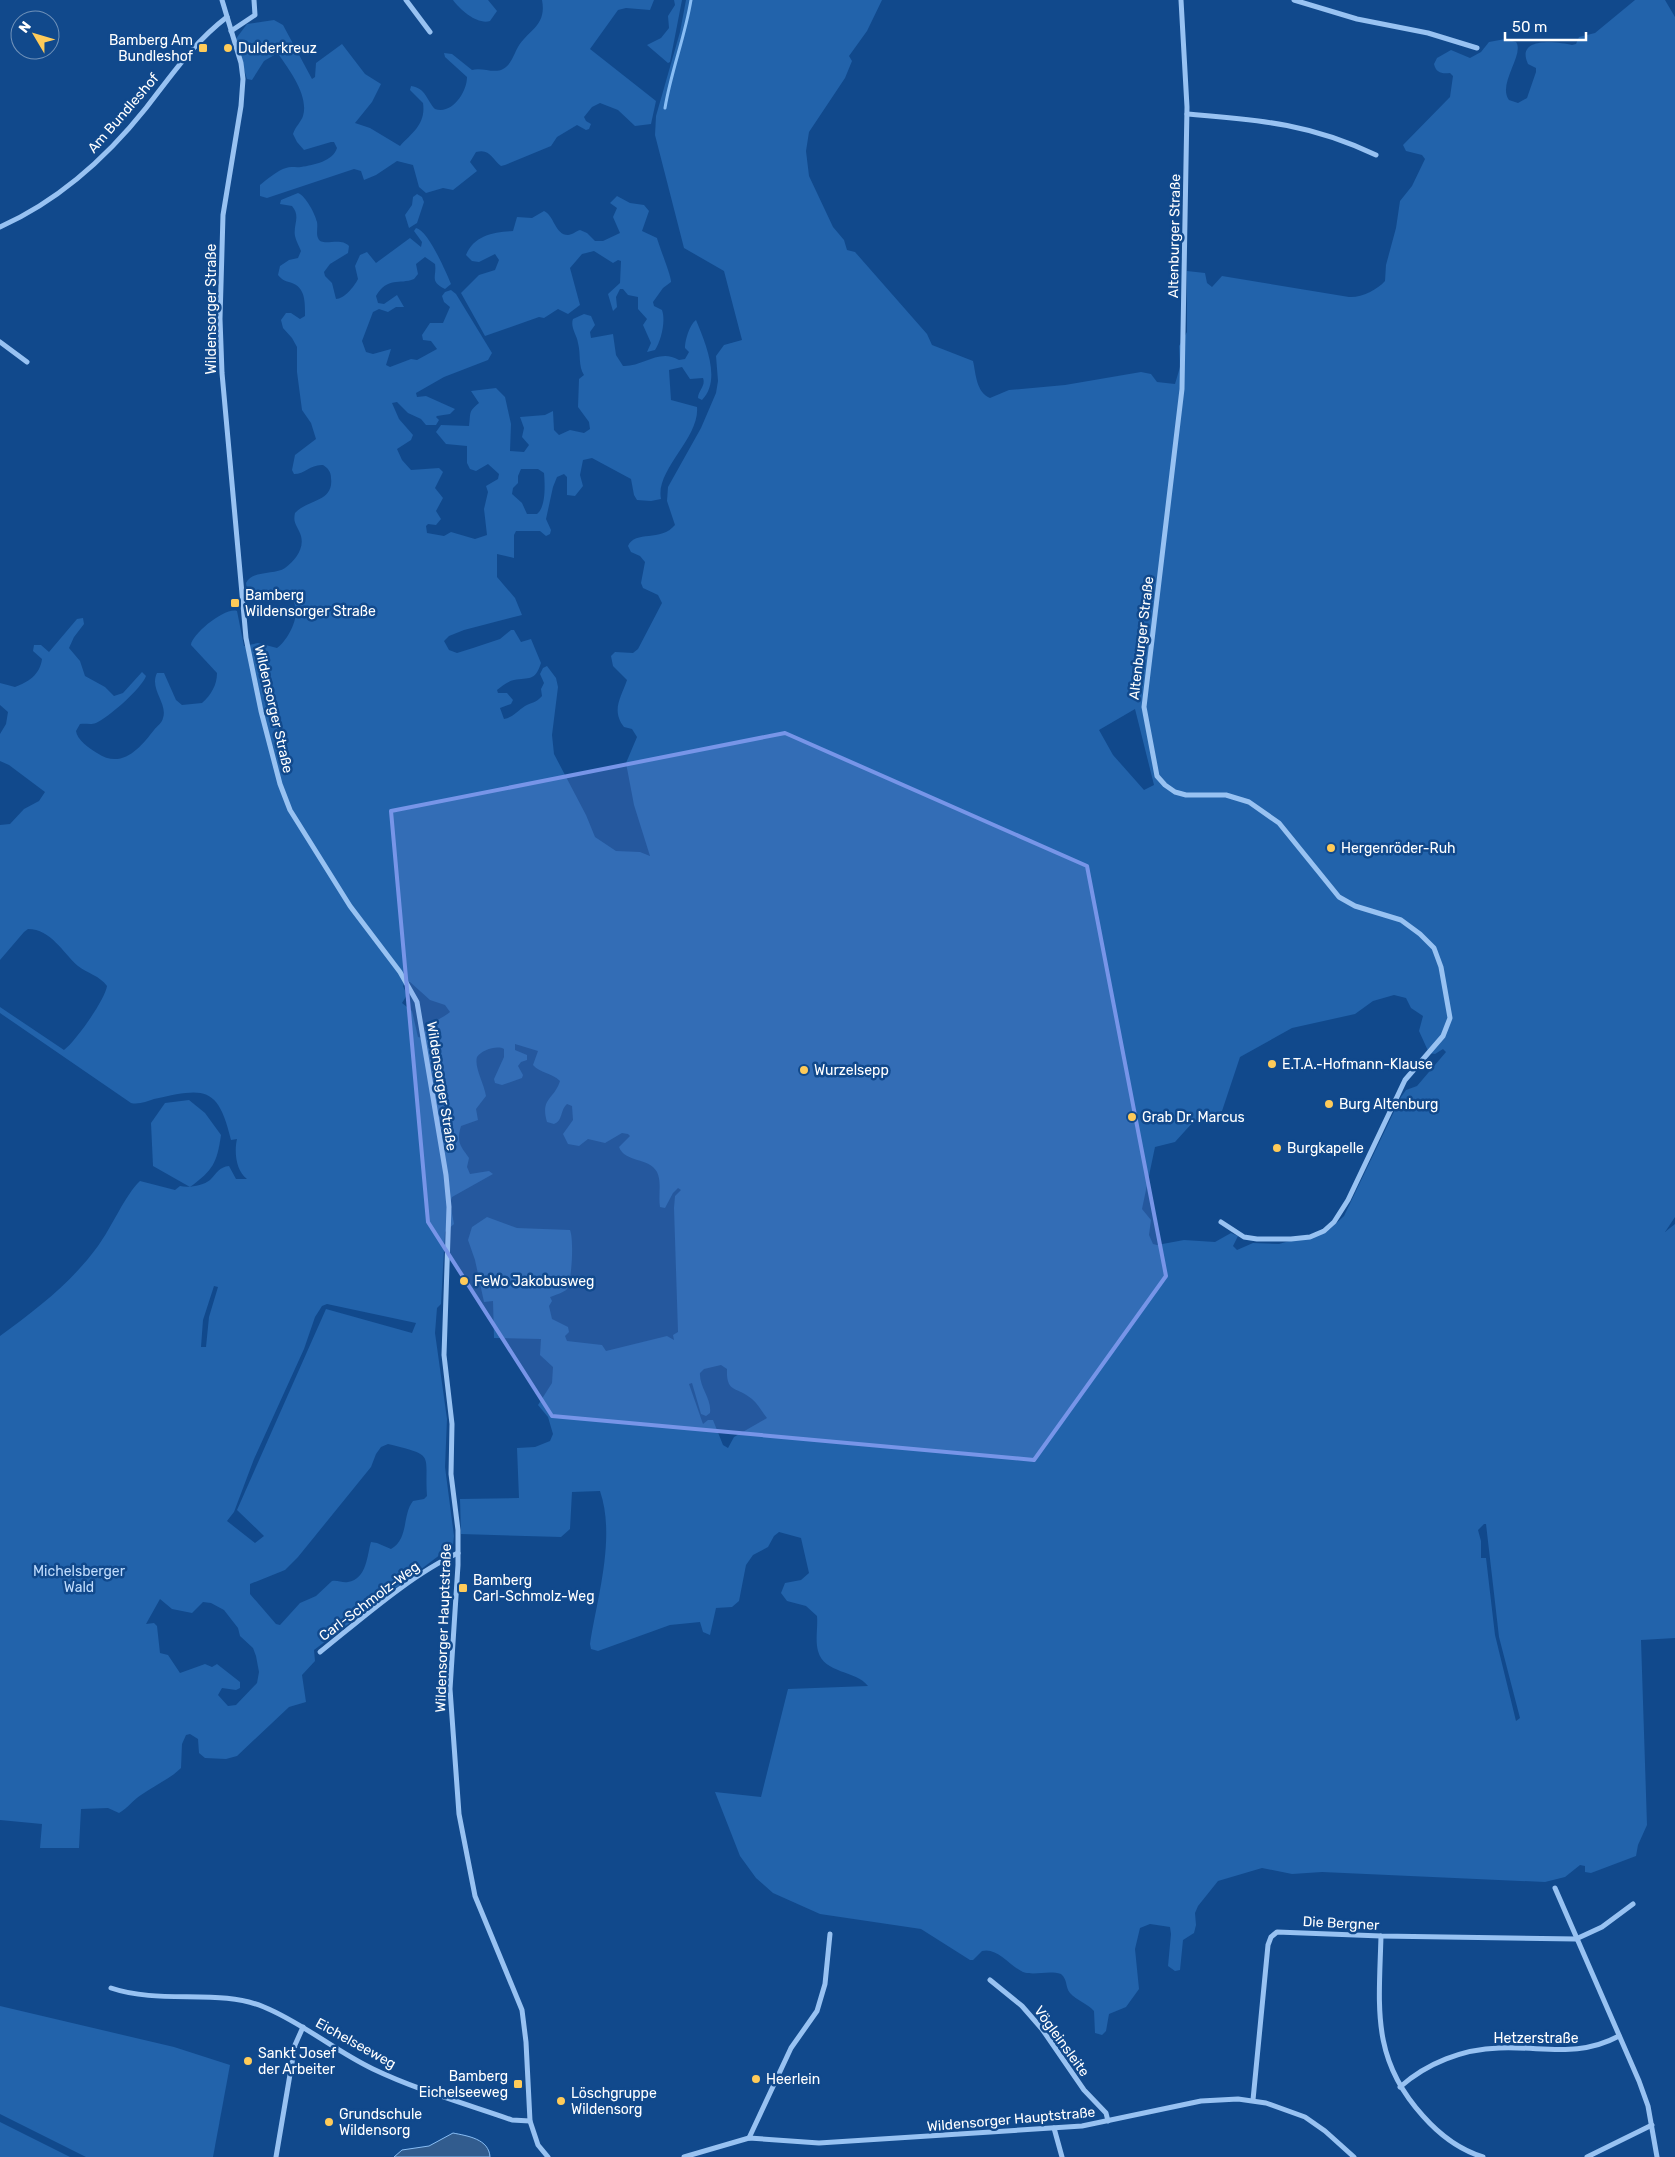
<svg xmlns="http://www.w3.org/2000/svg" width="1675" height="2157" viewBox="0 0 1675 2157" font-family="Rubik,sans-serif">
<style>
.green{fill:#2263ab;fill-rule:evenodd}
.water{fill:#325c8e;stroke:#89bef5}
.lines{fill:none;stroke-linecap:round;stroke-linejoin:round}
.stream{stroke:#89bef5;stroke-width:3}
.minor{stroke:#98c2f2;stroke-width:5}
.marked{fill:#7795e8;fill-opacity:0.2;stroke:#7795e8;stroke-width:4;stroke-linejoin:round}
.poi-dot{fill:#ffcb59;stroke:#11498c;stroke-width:2}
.labels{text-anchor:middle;stroke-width:5;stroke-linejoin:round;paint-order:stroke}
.poi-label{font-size:14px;fill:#fff;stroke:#11498c;text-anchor:start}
.street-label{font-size:14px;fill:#fff;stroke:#11498c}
.park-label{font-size:14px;fill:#bfdcfd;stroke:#11498c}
</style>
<rect width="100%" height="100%" fill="#11498c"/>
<g class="green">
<path d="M453,0H488L497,11L490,21C478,25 460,10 453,0Z"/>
<path d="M542,0H654L650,10L626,8L618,10L590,49L656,101L651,124L635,126L618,110L600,103L592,107L584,117L586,121L591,124L589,129L586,130L577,125L557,137L551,146L505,165L501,166C492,159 490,148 476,152L470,162L477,171L453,190L443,188L426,193L419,187L413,165L397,161L376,175L364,180L361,171L354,169L267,198L260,196V185C266,180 278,170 286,168C291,166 296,168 301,167C314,165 333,161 337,148L334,142H331L304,150L297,142L293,134C295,127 301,122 303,116C309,96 290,71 279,55L276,54L264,61L252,80L247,79L235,40L247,24L274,20L283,25L312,79L315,77L316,63L342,44L365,74L381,84L372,102L355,123L370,128L400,146C413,132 426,124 423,103L410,90L411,86C426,88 427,101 435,109C452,115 467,92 467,77L445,57L444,53L452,54L472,70C482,67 494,74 503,69C511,65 514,54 518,47C528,30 547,26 542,0Z"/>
<polygon points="674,0 682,0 670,62 668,63 647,45 661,38 669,28 668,16 675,5"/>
<path d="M686,0H882L867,31L849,56L852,61L845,78L809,132L806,151L809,176L833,227L844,240L847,250L855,252L927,334L932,345L973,361C976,374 976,392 990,398L1009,390L1065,385L1141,372L1151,374L1157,382L1175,384L1180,367L1179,346L1187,332V271L1205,273L1207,283L1212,287L1222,276L1349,297C1361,298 1377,290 1385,281L1386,265L1396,228L1400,201L1412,186L1425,159L1422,155L1406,151L1403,145L1450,97L1453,76L1450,73C1442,74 1436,73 1434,64L1437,58L1451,50L1470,58L1481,52L1489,42L1505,39L1516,42C1525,54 1497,84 1509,100L1518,103L1527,98L1536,72V68L1528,64C1515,36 1558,42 1572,45L1576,44L1579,37L1595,33L1635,0H1665L1675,17V1217L1665,1232L1675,1224V1638L1641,1640L1647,1825L1638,1845L1636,1856L1591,1873L1585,1872V1866L1580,1865L1565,1877L1545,1882L1322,1872L1292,1874L1262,1868L1218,1881L1198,1906L1195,1913L1196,1925L1194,1933L1183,1940L1180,1970L1175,1971L1168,1966L1171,1934L1170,1927L1150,1924L1140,1928L1135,1949L1139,1989L1126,2007L1109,2014L1106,2031L1102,2035L1095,2033L1094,2011C1087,2003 1077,2001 1070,1993C1065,1987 1068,1980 1061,1974C1048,1970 1035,1976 1023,1972C1010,1966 997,1947 982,1951L973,1960H970L921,1929L820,1914L773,1893L756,1878L740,1856L715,1792L761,1797L788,1689L868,1686C856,1670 824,1674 818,1651C815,1640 818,1627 817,1616L806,1606L787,1601L781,1593L785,1583L801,1580L809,1573L801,1538L779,1532L774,1536L768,1547L753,1555L746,1565L739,1601L732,1607L716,1608L710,1635L703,1632L700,1622L670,1625L598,1651L591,1649L590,1644C597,1598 616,1538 600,1491L572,1492L570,1529L561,1537L461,1534L460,1499L519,1498L517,1448L535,1447L550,1441L553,1434L548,1417L538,1405L552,1383L553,1367L540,1355L541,1339L494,1338L493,1301L484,1302L475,1260L468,1240L472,1227L487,1217L517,1228L570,1230C574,1240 572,1279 567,1289C566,1291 554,1296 550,1297L552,1301L549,1306L552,1319L568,1327L569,1332L565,1336L567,1341L602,1345L606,1351L667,1336L674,1340L673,1335L678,1332L674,1208L675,1196L681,1190L678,1188L673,1193L665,1208L660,1207C658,1196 662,1182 657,1172C649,1157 625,1163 619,1147L630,1136L628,1134L622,1133L605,1143L588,1139L579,1146L568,1144L563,1134L573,1120L572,1106L567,1104C560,1110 563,1121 554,1124L547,1122C540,1098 554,1100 560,1081C552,1073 540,1073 533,1065L538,1051L515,1044V1050L527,1055V1060L521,1062L518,1066L523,1075L522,1078L502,1085L495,1083L494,1079L504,1057V1049C497,1045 482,1050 477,1057C474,1067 484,1083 486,1096L476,1109L478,1120L461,1126C456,1143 461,1146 469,1158L467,1167L470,1174L489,1171L493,1174L452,1197L450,1203L454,1224L445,1232L441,1304L437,1308L435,1333L447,1419L445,1467L454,1536L453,1545L314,1650L315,1661L302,1675L306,1702L289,1707L237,1756L226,1759L205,1758L199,1753L198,1739L190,1734L186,1735L182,1744L181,1768C170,1779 155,1785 141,1795C133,1800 128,1808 119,1813L108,1808L81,1809L79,1848H40L42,1824L0,1820V1336C37,1309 71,1283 98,1246C112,1227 125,1195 140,1181L175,1190L180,1186C188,1188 203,1186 210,1180C217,1173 219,1167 229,1166L236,1179H247C236,1171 234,1152 237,1139L231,1140C218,1085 204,1088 154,1099C147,1101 139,1105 131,1103L0,1013V1007L64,1050C75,1042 105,1000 107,986C100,976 87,973 78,966C63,953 51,929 28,929L24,932L0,960V825L10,824L24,809L39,801L45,792L9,765L0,761V734L6,724L8,712L0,705V683L15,687C28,682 40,675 42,659L33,651L34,645H41L49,652L77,619L83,618L84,624L74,637L69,648L80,661L85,676L105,687L114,696L123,693L142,672L146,676C142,688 108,718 96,723C90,725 86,723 80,724L76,731C77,740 89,748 97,753C122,770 140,748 154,730C157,726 162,723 163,718C168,703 149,689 157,673H164L176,700L182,705L202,703C211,695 217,685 217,673L191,645C192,634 225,607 237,611L244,646L258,643L277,648C291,638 307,603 285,595L256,598L248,595L246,583C252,570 275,575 285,568C296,560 307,546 299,531C296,524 293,522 295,513C308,499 334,502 331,478C331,472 328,468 323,465C311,464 305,474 294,474L292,470L295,455L316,439L311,423L302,410L297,372V347L292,338L283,328L281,320L286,313H291L300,319L305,316C305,304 306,288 292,283C286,281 283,281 278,275L280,266L289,260L298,258L301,251C299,246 296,241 295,236C293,224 301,217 292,206L280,204L281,200L298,193C306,196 315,214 317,222C318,227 316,234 318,238C322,248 340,236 349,246L348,253L330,264L324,272L325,276L332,283L336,299C344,299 354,287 358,279L355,266L360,255L367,252L376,263L410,238L421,247L422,242L414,231L416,228C428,230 446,272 451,284L445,289C429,281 437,277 435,264L425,257L416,264L418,274L414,279C399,285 388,276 376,296L378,303L384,304L397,295L404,307H396L388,312L379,309L373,312L362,341L366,352L373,354L391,349L386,365L390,367L411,359L417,360L437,349L431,341L423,340L422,335L430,323H443L450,307L444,302L442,296L445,292L451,290L456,294L492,353L488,360L444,377L416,393L417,397L426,396L455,409L450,414L437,416L436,417L439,420L436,425H426L421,419L408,413L397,402L392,403L399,419L413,435L411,440L397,449L402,460L411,470L439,468L443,472L435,488L443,498L436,511L441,519L436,525L428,524L426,526L427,533L444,536L451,532L475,539L487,535L484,509L488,492L486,486L498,479L499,474L488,464L476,471L470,469L467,463V446L446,444L436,432L441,425L469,426C471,412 468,412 479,403L471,391L496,388L505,397L511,424L510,451L524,452L529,445L522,437L524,428L520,417L545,415L553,411L554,430L559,435L570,430L584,433L590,429L589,422L578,407L579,379L584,375C578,366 581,354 578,343C577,335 570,327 573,319L584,314L591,316L595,325L590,332L591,338L613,334L616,355L623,366C643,367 659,348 679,360L685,359L689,352L685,348C685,340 690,324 696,320C705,342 722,380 702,400L698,398C698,391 706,386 703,378L690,379L682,367L669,370L671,400L697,407C700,438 655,470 661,499L651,501L637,500L634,495L631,479L592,458L583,460L580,475L583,486L575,496L567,495V477L564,474L557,477L553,487L546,519L551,530L550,534L546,536L540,531H516L514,535V558L497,554V577L515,598L522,615L464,630L449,636L444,641L449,650L457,653L473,648L500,639L511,630H514L521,642L531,639L541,663C535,682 529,677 514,680C508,681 501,687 497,690L498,693H507L513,700L511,704L500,708L504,719C514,717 517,711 525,706C532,702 536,703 542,696L541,689L544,683L540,674L543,668L547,666L556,678L558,687L552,735L554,754L586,815L595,837L616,851L640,852L650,856L634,805L626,763L637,737L632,729L624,727C611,710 621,698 627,680L613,666L611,656L615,652L633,653L638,649L662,603L658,595L643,588L641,583L645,562L640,556L631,552L628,546C635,530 661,542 675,525L667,501L668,487L701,428L716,393L718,381L716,356L724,345L742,340L724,271L684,248L655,135L656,116L680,32ZM521,469H538L544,473C545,484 546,507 537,514H527L522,503L512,494L513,488L518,483V476ZM1135,709L1154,785L1144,790L1113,755L1099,730ZM410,982L430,1000L445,1005L450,1012C439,1021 427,1022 422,1038L418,1037L412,1011L402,1003L407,995L403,986L405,983ZM1394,995L1406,998L1411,1008L1423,1016L1419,1031L1429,1053L1435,1054L1443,1049L1446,1052L1417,1086L1406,1090L1401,1097L1344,1216L1330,1229L1279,1244L1253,1243L1237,1250L1233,1246L1238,1236L1231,1233L1215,1242L1184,1240L1157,1245L1153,1244L1149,1235L1151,1220L1142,1209L1155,1147L1175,1142L1194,1121L1222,1111L1240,1057L1292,1028L1355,1014L1373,1001ZM214,1286L218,1287L209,1317L206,1347H201L203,1320ZM327,1304L416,1323L412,1333L326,1309L237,1510L264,1536L255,1543L227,1521L234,1512L254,1459L304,1349L315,1317L322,1306ZM721,1365L727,1369C726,1394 737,1386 752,1399C758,1404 762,1412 767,1418L734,1437L728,1448L723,1445L713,1420H708L703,1424L689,1384L692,1383L701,1414L706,1416L710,1413C712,1399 699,1387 700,1373L704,1369ZM388,1444C437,1456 424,1453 427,1496L424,1499L413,1501C402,1515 409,1539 391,1549L377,1543L371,1542C367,1555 367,1579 348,1582C342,1583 338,1580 332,1581L316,1596L300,1603L280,1625L276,1624L250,1594V1584L285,1570L298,1557L371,1467L376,1454L381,1447ZM1484,1524H1486L1499,1637L1520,1718L1516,1721L1495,1635L1486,1558H1481V1541L1478,1530ZM160,1599L172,1609L192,1613L203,1602L211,1603L224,1610L238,1628L240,1636L253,1648L256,1656L259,1672L257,1683L236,1705L228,1706L218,1695L222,1688L236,1690L240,1688V1682L217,1664L212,1667L205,1664L180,1673L168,1655L160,1653L157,1626L154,1623L146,1624Z"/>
<polygon points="417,194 422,197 424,202 417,223 409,228 405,215 412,205 413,197"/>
<path d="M617,196L630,203L644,205L649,211L642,231L657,238C659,246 672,278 671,282L663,288L653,302L654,306L662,310C666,321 661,341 655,350L647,352L651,343L643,325L647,319L638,309V297L628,295L623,289H620L616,297L617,307L613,311L608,294L620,283L621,261L618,260L613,263L594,251L582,254L570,268L580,305L568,314L558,309L544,318L539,317L485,336L461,293L479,275L495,270L499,260L495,254L479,262L472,261L466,255C474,235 494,232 513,231L517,217L532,218L544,211C554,215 555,235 568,235C572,235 576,231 580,230L587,233L595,241H603L620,233L613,217L617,208L610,203Z"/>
<path d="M189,1100L205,1113L221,1135C217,1163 213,1170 190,1187L153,1166L151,1123L165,1103Z"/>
<polygon points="0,2006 174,2047 230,2065 213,2157 86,2157 0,2114"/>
<polygon points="0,2122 70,2157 0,2157"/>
</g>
<path class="water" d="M453,2133C468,2136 489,2139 490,2157H394L402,2150L429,2146Z"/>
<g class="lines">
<path class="stream" d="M665,108C671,71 685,37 691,0"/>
<g class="minor">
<polyline points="222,0 241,63 243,79 241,106 223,215 220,319 222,373 246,638 261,711 280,784 290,810 350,906 400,972 417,1002 446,1175 449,1207 444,1355 452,1424 451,1474 458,1530 458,1565 450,1689 459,1814 475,1896 522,2010 526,2042 530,2121 538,2145 548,2157"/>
<polyline points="406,0 430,32"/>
<polyline points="1181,0 1187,107 1182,389 1144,707 1157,776 1165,785 1175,792 1186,795 1226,795 1249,802 1279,823 1339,897 1355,906 1401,920 1420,934 1434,948 1441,967 1450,1018 1443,1036 1405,1080 1348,1200 1334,1222 1324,1231 1310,1237 1291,1239 1257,1239 1244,1237 1221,1222"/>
<polyline points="1294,0 1357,19 1428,33 1477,48"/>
<polyline points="231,31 255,15 254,0"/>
<path d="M1187,114C1259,120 1309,123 1376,155"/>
<path d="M0,227C58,201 107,157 146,108C171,76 194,42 227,17"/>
<polyline points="0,342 27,362"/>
<path d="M320,1652C360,1620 412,1574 458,1553"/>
<polyline points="1555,1888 1639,2081 1648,2106 1657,2157"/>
<path d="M1381,1936C1379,2008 1371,2059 1423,2116C1439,2134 1460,2150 1483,2157"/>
<polyline points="990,1980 1022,2006 1042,2029 1084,2090 1106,2113 1108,2121"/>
<path d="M111,1988C161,2005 219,1988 264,2007C303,2023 335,2051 373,2069C417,2090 466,2104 512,2120L530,2121"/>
<path d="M1400,2087C1427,2063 1463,2049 1499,2048C1543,2046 1578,2058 1619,2036"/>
<polyline points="1253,2100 1268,1945 1271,1937 1277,1932 1381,1936 1576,1939 1602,1927 1633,1904"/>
<polyline points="1054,2128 1062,2157"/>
<polyline points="749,2138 791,2048 817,2011 825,1984 830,1934"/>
<polyline points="276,2157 295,2045 303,2027"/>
<polyline points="684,2157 749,2138 819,2143 1082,2126 1201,2101 1238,2099 1266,2103 1305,2117 1325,2131 1354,2157"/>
<polyline points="1587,2157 1652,2125"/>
</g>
</g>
<path class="marked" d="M785,733L1087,866L1166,1276L1034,1460L552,1416L428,1222L391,811Z"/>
<g class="poi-dot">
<rect x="198" y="43" width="10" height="10" rx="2.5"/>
<circle cx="228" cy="48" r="5"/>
<rect x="230" y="598" width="10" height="10" rx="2.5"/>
<circle cx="1331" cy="848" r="5"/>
<circle cx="1272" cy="1064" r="5"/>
<circle cx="804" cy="1070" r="5"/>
<circle cx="1329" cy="1104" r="5"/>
<circle cx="1132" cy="1117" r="5"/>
<circle cx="1277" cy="1148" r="5"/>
<circle cx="464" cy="1281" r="5"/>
<rect x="458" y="1583" width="10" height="10" rx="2.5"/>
<circle cx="248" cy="2061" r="5"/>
<circle cx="756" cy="2079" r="5"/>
<rect x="513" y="2079" width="10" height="10" rx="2.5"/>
<circle cx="561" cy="2101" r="5"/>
<circle cx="329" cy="2122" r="5"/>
</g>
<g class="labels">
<g class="poi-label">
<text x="193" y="45" text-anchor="end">Bamberg Am<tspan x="193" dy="16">Bundleshof</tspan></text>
<text x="238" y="53">Dulderkreuz</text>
<text x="245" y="600">Bamberg<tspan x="245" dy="16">Wildensorger Straße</tspan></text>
<text x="1341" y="853">Hergenröder-Ruh</text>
<text x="1282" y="1069">E.T.A.-Hofmann-Klause</text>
<text x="814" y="1075">Wurzelsepp</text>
<text x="1339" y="1109">Burg Altenburg</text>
<text x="1142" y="1122">Grab Dr. Marcus</text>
<text x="1287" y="1153">Burgkapelle</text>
<text x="474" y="1286">FeWo Jakobusweg</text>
<text x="473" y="1585">Bamberg<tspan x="473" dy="16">Carl-Schmolz-Weg</tspan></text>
<text x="258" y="2058">Sankt Josef<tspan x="258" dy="16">der Arbeiter</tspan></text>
<text x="508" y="2081" text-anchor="end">Bamberg<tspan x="508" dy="16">Eichelseeweg</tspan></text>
<text x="766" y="2084">Heerlein</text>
<text x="571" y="2098">Löschgruppe<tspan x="571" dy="16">Wildensorg</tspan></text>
<text x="339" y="2119">Grundschule<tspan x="339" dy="16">Wildensorg</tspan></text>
</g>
<g class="street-label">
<text transform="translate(123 113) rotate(-49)" y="5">Am Bundleshof</text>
<text transform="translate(1174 236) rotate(-89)" y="5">Altenburger Straße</text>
<text transform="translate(211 309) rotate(-90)" y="5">Wildensorger Straße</text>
<text transform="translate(1141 638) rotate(-83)" y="5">Altenburger Straße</text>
<text transform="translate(274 709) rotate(77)" y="5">Wildensorger Straße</text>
<text transform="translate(442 1086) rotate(81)" y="5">Wildensorger Straße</text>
<text transform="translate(369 1601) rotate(-37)" y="5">Carl-Schmolz-Weg</text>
<text transform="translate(443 1628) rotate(-88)" y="5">Wildensorger Hauptstraße</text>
<text transform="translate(1341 1923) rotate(3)" y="5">Die Bergner</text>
<text x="1536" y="2043">Hetzerstraße</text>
<text transform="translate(1062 2041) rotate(54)" y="5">Vögleinsleite</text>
<text transform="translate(356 2043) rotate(29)" y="5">Eichelseeweg</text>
<text transform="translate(1011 2119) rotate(-5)" y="5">Wildensorger Hauptstraße</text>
</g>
<g class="park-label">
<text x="79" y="1576">Michelsberger<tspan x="79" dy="16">Wald</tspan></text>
</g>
</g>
<g transform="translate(35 35) rotate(308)"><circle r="24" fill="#11498c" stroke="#7092ba"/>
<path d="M0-4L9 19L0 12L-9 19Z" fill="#ffcb59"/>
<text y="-8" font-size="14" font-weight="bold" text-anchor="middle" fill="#ffffff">N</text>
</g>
<path d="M1505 32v8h81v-8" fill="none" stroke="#ffffff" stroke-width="2.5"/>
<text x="1512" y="32" font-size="15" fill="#ffffff" stroke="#11498c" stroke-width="4" paint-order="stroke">50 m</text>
</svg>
